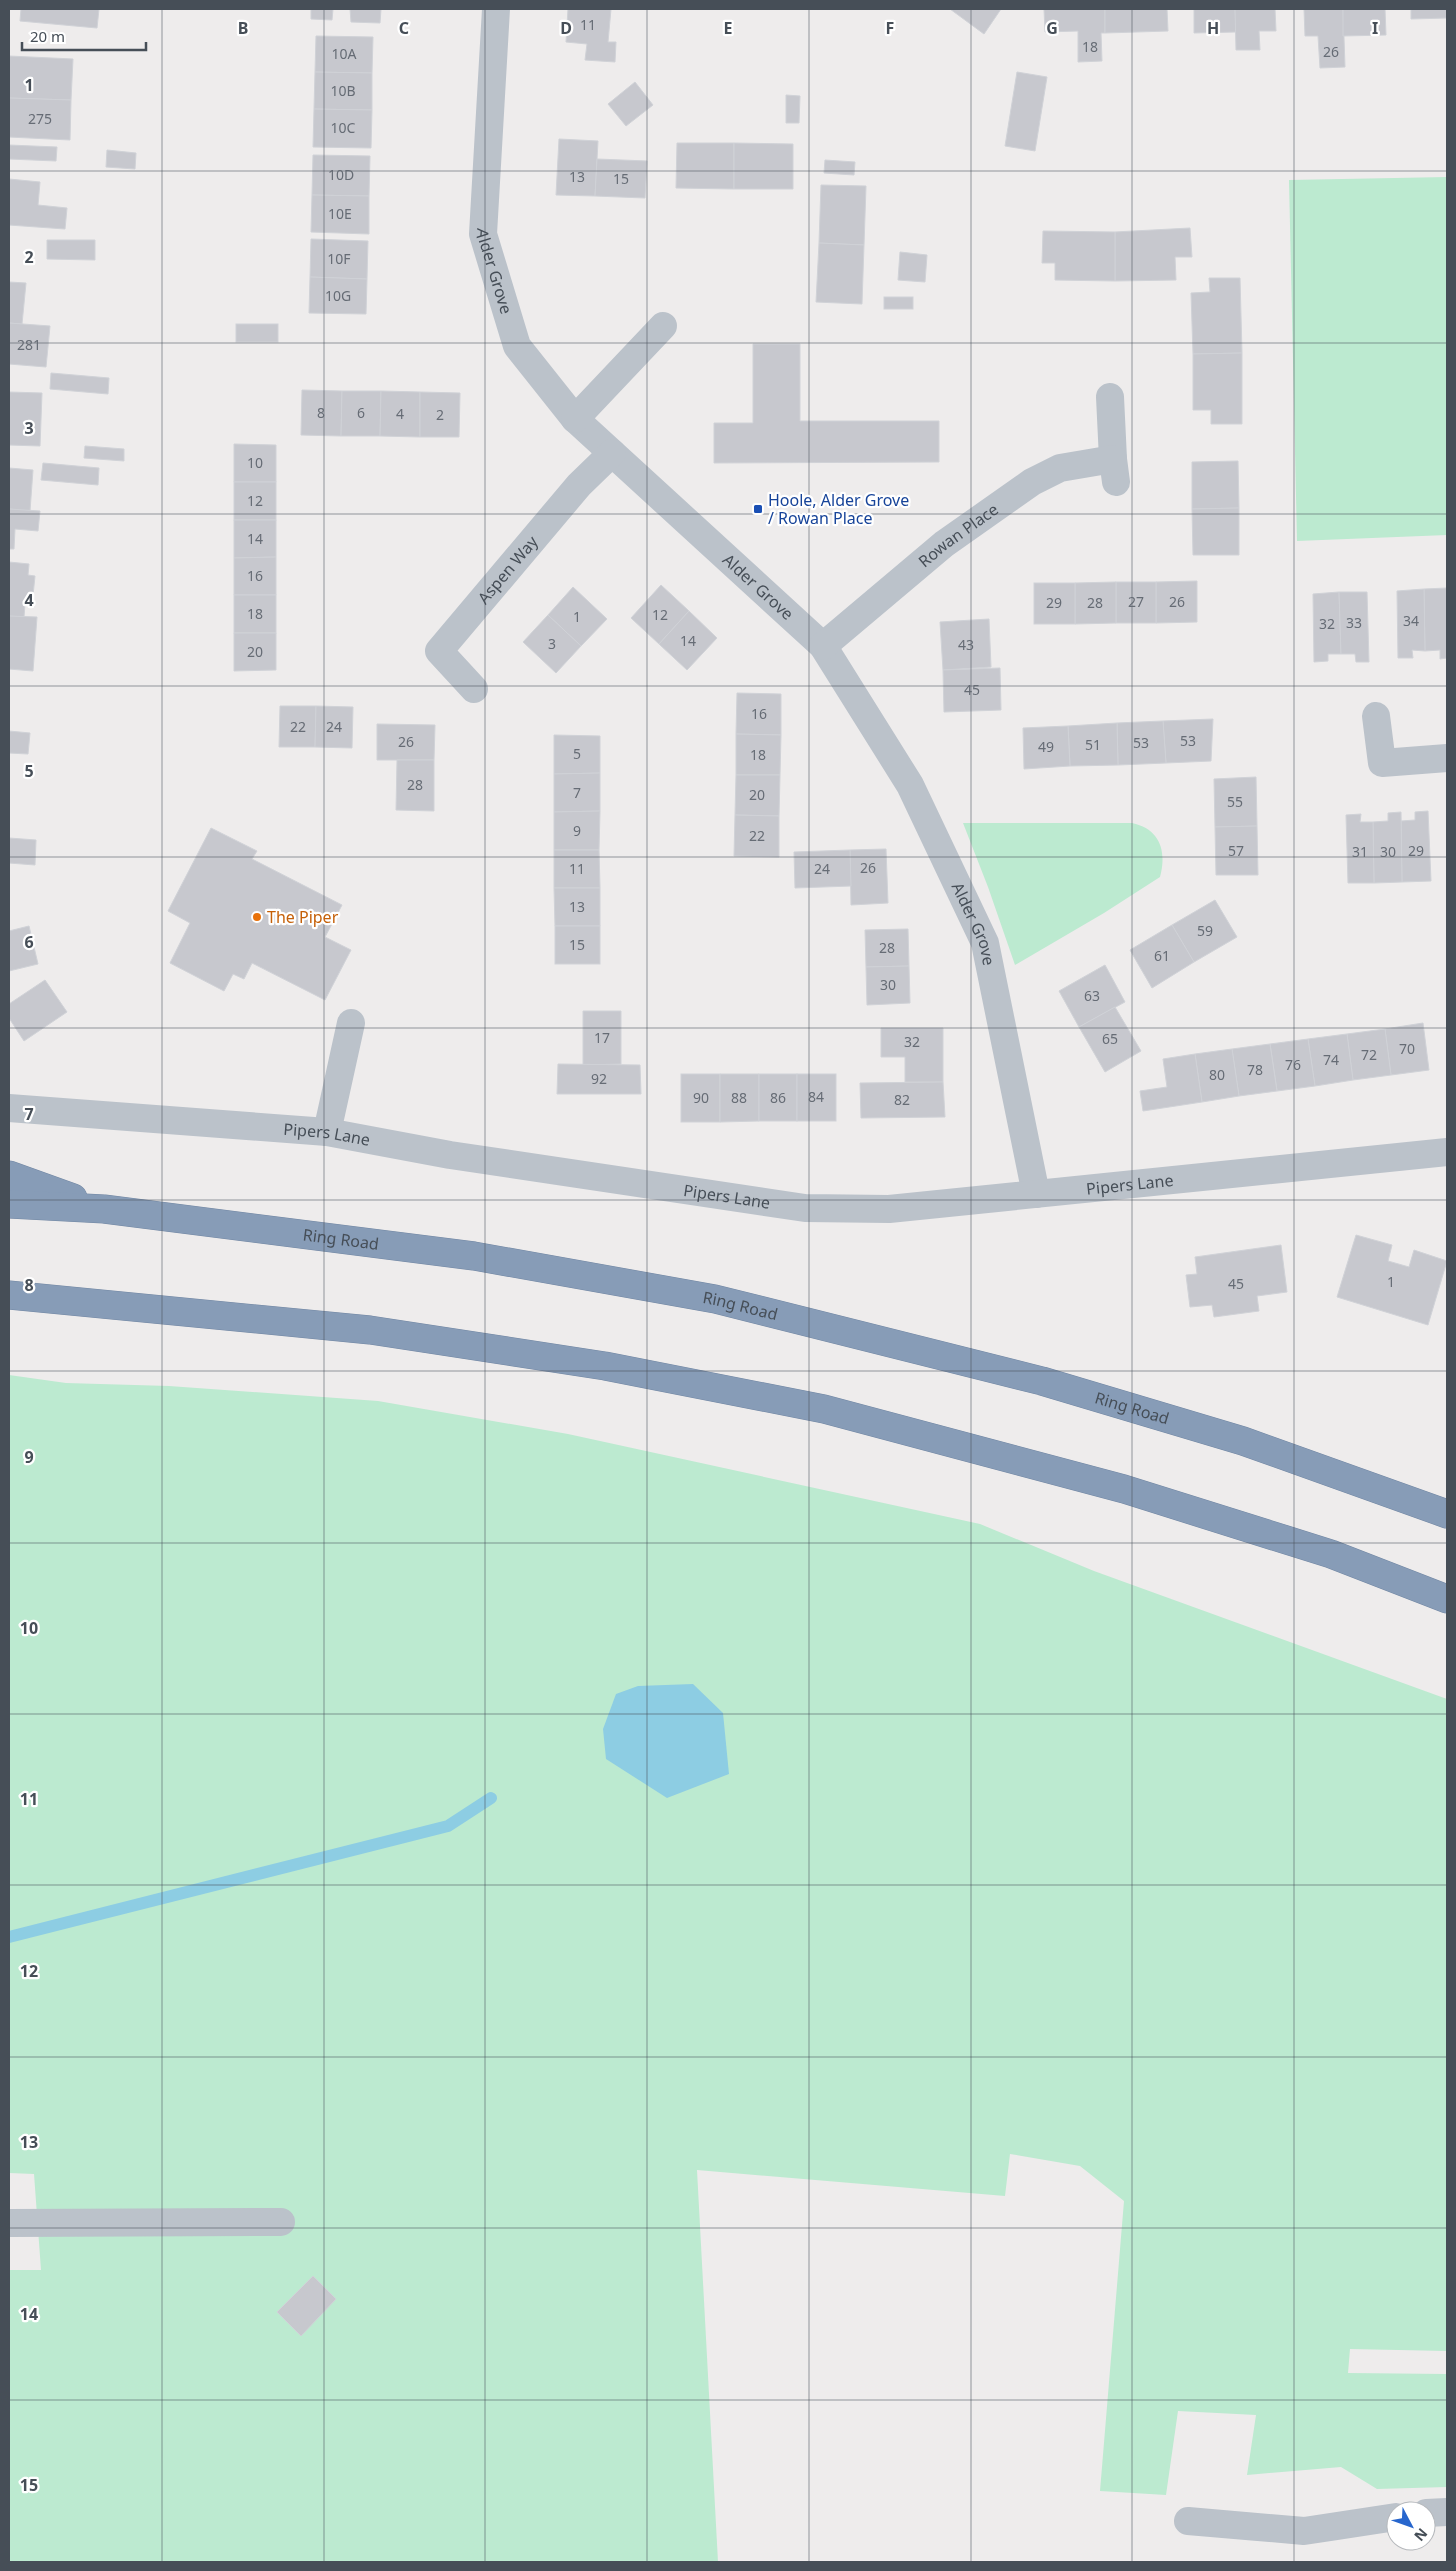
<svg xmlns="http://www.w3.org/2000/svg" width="1456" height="2571" viewBox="0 0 1456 2571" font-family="'Noto Sans',sans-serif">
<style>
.green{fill:#bcead0}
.water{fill:#8dcde3}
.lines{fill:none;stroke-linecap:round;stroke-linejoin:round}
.stream{stroke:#8dcde3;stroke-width:12}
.building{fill:#c7c8ce;stroke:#d0d2d7}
.highway-casing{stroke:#7287a3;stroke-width:29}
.minor{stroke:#bbc2ca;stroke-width:28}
.highway{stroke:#879cb7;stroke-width:28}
.grid{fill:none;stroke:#464e57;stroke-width:1;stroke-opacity:0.55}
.transit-dot{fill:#1a4fb4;stroke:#fff;stroke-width:2}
.food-dot{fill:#e8710a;stroke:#fff;stroke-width:2}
.labels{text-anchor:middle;stroke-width:4.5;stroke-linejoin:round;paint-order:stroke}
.number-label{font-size:14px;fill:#666c75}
.street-label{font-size:16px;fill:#464e57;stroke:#fff}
.transit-label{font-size:16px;fill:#164399;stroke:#fff;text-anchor:start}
.food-label{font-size:16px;fill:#c56008;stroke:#fff;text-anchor:start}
.grid-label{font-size:16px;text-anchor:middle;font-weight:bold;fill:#464e57;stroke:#fff;stroke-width:4.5;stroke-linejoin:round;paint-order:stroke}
</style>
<rect width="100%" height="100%" fill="#eeecec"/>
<g class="green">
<polygon points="1447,177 1447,535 1297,541 1289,180"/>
<path d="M963,823H1132C1160,829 1167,851 1160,877L1104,913L1015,965L988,887Z"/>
<polygon points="9,1375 66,1383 169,1386 378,1401 568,1434 980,1524 1094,1571 1447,1699 1447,2351 1350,2349 1348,2373 1447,2374 1447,2487 1377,2489 1341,2467 1247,2475 1256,2415 1178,2411 1166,2495 1100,2491 1124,2201 1080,2166 1010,2154 1005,2196 697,2170 718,2562 9,2562 9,2270 41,2270 34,2174 9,2173"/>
</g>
<polygon class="water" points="693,1684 723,1713 729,1774 667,1798 606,1759 603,1729 616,1694 638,1686"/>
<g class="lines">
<polyline class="stream" points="9,1937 448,1826 491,1798"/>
</g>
<g class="building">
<polygon points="21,9 99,9 97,28 20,21"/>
<polygon points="311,9 333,9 332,20 311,19"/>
<polygon points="350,9 381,9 380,23 351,22"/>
<polygon points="568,9 611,9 608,42 616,42 615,62 585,60 587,44 566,42"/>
<polygon points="950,9 1001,9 984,34"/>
<polygon points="1044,9 1105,9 1105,33 1101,33 1102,61 1078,62 1078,31 1045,32"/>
<polygon points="1105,9 1167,9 1168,31 1105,33"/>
<polygon points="1194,9 1235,9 1236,32 1194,33"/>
<polygon points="1235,9 1275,9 1276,31 1259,31 1260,50 1236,50"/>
<polygon points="1304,9 1343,9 1345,67 1320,68 1318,36 1305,36"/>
<polygon points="1343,9 1385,9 1386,35 1343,36"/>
<polygon points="1411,9 1447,9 1447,18 1411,19"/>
<polygon points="316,36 373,37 372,73 315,72"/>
<polygon points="9,56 73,59 71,100 9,98"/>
<polygon points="315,72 372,73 372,110 314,109"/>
<polygon points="1017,72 1047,77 1035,151 1005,146"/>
<polygon points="635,82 653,105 626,126 608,104"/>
<polygon points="786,95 800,96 799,123 786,123"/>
<polygon points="9,98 71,100 70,140 9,137"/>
<polygon points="314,109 372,110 371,148 313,147"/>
<polygon points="559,139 598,141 595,196 556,195"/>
<polygon points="677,143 734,143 734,189 676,188"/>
<polygon points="734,143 793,144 793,189 734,189"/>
<polygon points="9,145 57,147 56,161 9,159"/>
<polygon points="107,150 136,153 135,169 106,167"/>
<polygon points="313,155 370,156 369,196 312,195"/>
<polygon points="597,159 647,161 645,198 595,196"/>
<polygon points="825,160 855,162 854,175 824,173"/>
<polygon points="9,179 40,182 38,205 67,208 65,229 9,225"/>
<polygon points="821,185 866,186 864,245 819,243"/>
<polygon points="312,195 369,196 369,234 311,232"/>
<polygon points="1190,228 1192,257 1175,257 1176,280 1115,281 1115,232"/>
<polygon points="1043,231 1115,232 1115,281 1055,280 1055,263 1042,263"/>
<polygon points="311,239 368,241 367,279 310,277"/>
<polygon points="47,240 95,240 95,260 47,259"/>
<polygon points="819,243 864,245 862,304 816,302"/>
<polygon points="900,252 927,255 925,282 898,280"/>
<polygon points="310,277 367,279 366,314 309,313"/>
<polygon points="1209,278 1240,278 1242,353 1193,354 1191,293 1210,292"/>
<polygon points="9,282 26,283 22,324 9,323"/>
<rect x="884" y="297" width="29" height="12"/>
<polygon points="9,323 50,326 46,367 9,364"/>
<rect x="236" y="324" width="42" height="18"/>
<polygon points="753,344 800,344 800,421 939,421 939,462 714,463 714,423 753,423"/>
<polygon points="1242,353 1242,424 1211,424 1211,410 1193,410 1193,354"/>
<polygon points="51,373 109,378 108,394 50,389"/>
<polygon points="302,390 342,391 341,436 301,435"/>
<polygon points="342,391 381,391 380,436 341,436"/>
<polygon points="381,391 420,392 420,437 380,436"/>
<polygon points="9,392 42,393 40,446 9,445"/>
<polygon points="420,392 460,393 459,437 420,437"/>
<polygon points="234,444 276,445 276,482 234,482"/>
<polygon points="85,446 124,449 124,461 84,458"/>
<polygon points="1238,461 1239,508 1192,509 1192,462"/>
<polygon points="43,463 99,468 98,485 41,480"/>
<polygon points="9,468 33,470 30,511 9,509"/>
<rect x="234" y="482" width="42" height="38"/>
<polygon points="1239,508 1239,555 1193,555 1192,509"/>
<polygon points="9,509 40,511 38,531 15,529 14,549 9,549"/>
<polygon points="234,520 276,520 276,557 234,558"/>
<polygon points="276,557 276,595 234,595 234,558"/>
<polygon points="9,562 29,564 28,575 35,576 32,605 25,604 24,617 9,616"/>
<polygon points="1197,581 1197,622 1156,623 1156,582"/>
<rect x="1116" y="582" width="40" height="41"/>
<polygon points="1116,582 1116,623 1075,624 1075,583"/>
<rect x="1034" y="583" width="41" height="41"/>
<polygon points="661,585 689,611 659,644 631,618"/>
<polygon points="573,587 607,619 581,646 548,615"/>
<polygon points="1447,588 1447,658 1440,659 1440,650 1425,651 1424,589"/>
<polygon points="1424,589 1425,651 1412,650 1413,658 1398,658 1397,591"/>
<polygon points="1339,592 1341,654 1328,654 1328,661 1314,662 1313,594"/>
<polygon points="1339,592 1367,592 1369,662 1356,662 1355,654 1341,654"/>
<rect x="234" y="595" width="42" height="38"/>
<polygon points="689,611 717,638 687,670 659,644"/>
<polygon points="548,615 581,646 556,673 523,642"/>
<polygon points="9,616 37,617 33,671 9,669"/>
<polygon points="989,619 991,667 943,670 940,622"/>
<polygon points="234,633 276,633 276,670 234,671"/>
<polygon points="1000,668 1001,710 944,712 943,670"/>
<polygon points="737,693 781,694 781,735 736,734"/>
<polygon points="280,706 316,706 315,747 279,747"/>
<polygon points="316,706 353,707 352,748 315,747"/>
<polygon points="1213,719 1211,761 1166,763 1163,721"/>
<polygon points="1163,721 1166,763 1118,765 1117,723"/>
<polygon points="1117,723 1118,765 1070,766 1068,726"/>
<polygon points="377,724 435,725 434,760 377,760"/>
<polygon points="1068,726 1070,766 1024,769 1023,728"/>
<polygon points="9,731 30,733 28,754 9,753"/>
<polygon points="736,734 781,735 780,775 736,775"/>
<polygon points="554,735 600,736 600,773 554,774"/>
<polygon points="397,760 434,760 434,811 396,810"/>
<polygon points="600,773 600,811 554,812 554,774"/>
<polygon points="736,775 780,775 779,816 735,815"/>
<polygon points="1256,777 1257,826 1215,827 1214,779"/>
<polygon points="600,811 599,850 554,850 554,812"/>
<polygon points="1428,811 1431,881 1402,882 1401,821 1415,820 1415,812"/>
<polygon points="1401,812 1402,882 1374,883 1373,822 1388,821 1388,813"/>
<polygon points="1361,814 1360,822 1373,822 1374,883 1348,883 1346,815"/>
<polygon points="735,815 779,816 779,857 734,856"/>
<polygon points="1257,826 1258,875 1216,875 1215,827"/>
<polygon points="211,828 257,851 252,859 342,905 325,937 351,950 325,1000 252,963 244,979 233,974 224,991 170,963 190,923 168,911"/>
<polygon points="9,838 36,840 35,865 9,863"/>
<polygon points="886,849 888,903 851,905 850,850"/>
<polygon points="554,850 599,850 600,888 554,888"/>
<polygon points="850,850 851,886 795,888 794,852"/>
<polygon points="554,888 600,888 600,926 555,926"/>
<polygon points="1215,900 1237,937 1194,962 1172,925"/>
<polygon points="1172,925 1194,962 1152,988 1130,950"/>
<polygon points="29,926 38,964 9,971 9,931"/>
<rect x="555" y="926" width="45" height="38"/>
<polygon points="908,929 909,966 866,967 865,930"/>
<polygon points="1105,965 1125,1002 1079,1027 1059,991"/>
<polygon points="909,966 910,1003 867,1005 866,967"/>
<polygon points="45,980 67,1012 24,1041 9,1018 9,1004"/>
<polygon points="1115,1007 1141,1051 1105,1072 1079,1027"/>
<polygon points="583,1011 621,1011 621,1064 583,1065"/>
<polygon points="1423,1023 1429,1070 1391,1075 1385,1029"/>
<polygon points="881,1028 943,1028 943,1082 905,1082 905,1057 881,1057"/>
<polygon points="1385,1029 1391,1075 1353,1080 1347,1034"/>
<polygon points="1347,1034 1353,1080 1315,1086 1308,1039"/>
<polygon points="1308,1039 1315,1086 1277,1091 1270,1044"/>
<polygon points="1270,1044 1277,1091 1239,1096 1232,1049"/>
<polygon points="1232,1049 1239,1096 1202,1102 1195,1054"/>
<polygon points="1195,1054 1202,1102 1143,1111 1140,1091 1167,1087 1163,1059"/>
<polygon points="558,1064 640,1065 641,1094 557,1094"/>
<rect x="681" y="1074" width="39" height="48"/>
<polygon points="720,1074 759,1074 759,1121 720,1122"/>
<rect x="759" y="1074" width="38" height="47"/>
<rect x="797" y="1074" width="39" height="47"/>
<polygon points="943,1082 945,1117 861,1118 860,1083"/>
<polygon points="1356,1235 1392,1245 1388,1261 1409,1267 1414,1250 1447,1261 1428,1325 1337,1297"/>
<polygon points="1281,1245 1287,1292 1257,1296 1259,1311 1214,1317 1212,1305 1190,1307 1186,1275 1197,1274 1195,1257"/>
<polygon points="313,2276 336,2299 301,2336 277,2312"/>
</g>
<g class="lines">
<g class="highway-casing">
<g id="highway">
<polyline points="9,1175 73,1198"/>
<path id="s5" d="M9,1204L104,1209L474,1256L715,1299L1042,1381L1243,1441L1447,1514"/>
<polyline points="9,1295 370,1330 605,1366 824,1409 1124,1489 1331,1554 1447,1599"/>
</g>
</g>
<g class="minor">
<path id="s1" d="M496,9L483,234L517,346L575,419L823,646L910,785L985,943L1036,1194"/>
<polyline points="1110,397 1113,459"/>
<polyline points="575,419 663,326"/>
<path id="s2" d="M823,646L944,544L1032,482L1060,468L1113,459L1116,482"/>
<path id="s3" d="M474,689L439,651L579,485L612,453"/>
<polyline points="1376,716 1382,763 1447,758"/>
<path id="s4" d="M9,1108L327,1132L450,1155L805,1208L889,1209L1447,1152"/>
<polyline points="327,1132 351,1023"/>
<polyline points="9,2223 281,2222"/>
<polyline points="1426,2513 1447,2512"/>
<polyline points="1188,2521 1304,2531 1396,2517"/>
</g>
<use href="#highway" class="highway"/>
</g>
<path class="grid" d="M162,9V2562M324,9V2562M485,9V2562M647,9V2562M809,9V2562M971,9V2562M1132,9V2562M1294,9V2562M9,171H1447M9,343H1447M9,514H1447M9,686H1447M9,857H1447M9,1028H1447M9,1200H1447M9,1371H1447M9,1543H1447M9,1714H1447M9,1885H1447M9,2057H1447M9,2228H1447M9,2400H1447"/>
<rect class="transit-dot" x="753" y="504" width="10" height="10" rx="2.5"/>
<circle class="food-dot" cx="257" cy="917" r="5"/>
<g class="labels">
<g class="number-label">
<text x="588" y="30">11</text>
<text x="1090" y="52">18</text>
<text x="1331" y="57">26</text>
<text x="344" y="59">10A</text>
<text x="343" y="96">10B</text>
<text x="40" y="124">275</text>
<text x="343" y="133">10C</text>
<text x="341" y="180">10D</text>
<text x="577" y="182">13</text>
<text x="621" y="184">15</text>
<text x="340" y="219">10E</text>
<text x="339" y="264">10F</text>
<text x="338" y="301">10G</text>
<text x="29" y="350">281</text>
<text x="321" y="418">8</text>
<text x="361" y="418">6</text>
<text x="400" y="419">4</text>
<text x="440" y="420">2</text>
<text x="255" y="468">10</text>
<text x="255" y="506">12</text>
<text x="255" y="544">14</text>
<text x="255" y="581">16</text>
<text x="1136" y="607">27</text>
<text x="1177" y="607">26</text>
<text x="1054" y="608">29</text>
<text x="1095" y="608">28</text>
<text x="255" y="619">18</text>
<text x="660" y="620">12</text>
<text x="577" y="622">1</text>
<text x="1411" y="626">34</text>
<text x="1354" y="628">33</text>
<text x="1327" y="629">32</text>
<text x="688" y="646">14</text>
<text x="552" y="649">3</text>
<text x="966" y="650">43</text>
<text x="255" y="657">20</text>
<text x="972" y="695">45</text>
<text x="759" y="719">16</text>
<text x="298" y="732">22</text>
<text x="334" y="732">24</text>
<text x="1188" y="746">53</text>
<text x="406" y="747">26</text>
<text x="1141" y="748">53</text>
<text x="1093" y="750">51</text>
<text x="1046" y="752">49</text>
<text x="577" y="759">5</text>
<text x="758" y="760">18</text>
<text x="415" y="790">28</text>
<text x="577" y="798">7</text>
<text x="757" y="800">20</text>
<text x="1235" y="807">55</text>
<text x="577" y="836">9</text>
<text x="757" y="841">22</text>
<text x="1236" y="856">57</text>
<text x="1416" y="856">29</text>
<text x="1360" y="857">31</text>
<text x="1388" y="857">30</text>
<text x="868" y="873">26</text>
<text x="577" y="874">11</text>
<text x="822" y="874">24</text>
<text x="577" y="912">13</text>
<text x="1205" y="936">59</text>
<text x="577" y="950">15</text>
<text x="887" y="953">28</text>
<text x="1162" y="961">61</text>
<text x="888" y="990">30</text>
<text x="1092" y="1001">63</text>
<text x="602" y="1043">17</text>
<text x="1110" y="1044">65</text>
<text x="912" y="1047">32</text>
<text x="1407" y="1054">70</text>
<text x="1369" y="1060">72</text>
<text x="1331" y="1065">74</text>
<text x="1293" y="1070">76</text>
<text x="1255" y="1075">78</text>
<text x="1217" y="1080">80</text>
<text x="599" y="1084">92</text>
<text x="816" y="1102">84</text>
<text x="701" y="1103">90</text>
<text x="739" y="1103">88</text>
<text x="778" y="1103">86</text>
<text x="902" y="1105">82</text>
<text x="1391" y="1287">1</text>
<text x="1236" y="1289">45</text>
</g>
<g class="street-label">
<text dy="6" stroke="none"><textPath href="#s1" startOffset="264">Alder Grove</textPath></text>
<text dy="6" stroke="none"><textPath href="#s2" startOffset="175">Rowan Place</textPath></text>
<text dy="6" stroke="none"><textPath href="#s3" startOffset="158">Aspen Way</textPath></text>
<text dy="6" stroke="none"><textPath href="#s1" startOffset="684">Alder Grove</textPath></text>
<text dy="6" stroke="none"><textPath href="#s1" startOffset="1089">Alder Grove</textPath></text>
<text dy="6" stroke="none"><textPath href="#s4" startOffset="319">Pipers Lane</textPath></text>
<text dy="6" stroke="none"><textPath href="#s4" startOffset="1129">Pipers Lane</textPath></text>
<text dy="6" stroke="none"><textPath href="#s4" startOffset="724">Pipers Lane</textPath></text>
<text dy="6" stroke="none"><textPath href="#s5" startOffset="334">Ring Road</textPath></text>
<text dy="6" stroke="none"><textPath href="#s5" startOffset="739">Ring Road</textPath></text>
<text dy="6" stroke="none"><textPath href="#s5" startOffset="1144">Ring Road</textPath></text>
</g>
<g class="transit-label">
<text x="768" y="506">Hoole, Alder Grove<tspan x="768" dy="18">/ Rowan Place</tspan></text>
</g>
<g class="food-label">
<text x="267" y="923">The Piper</text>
</g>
</g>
<g class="grid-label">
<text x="243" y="34">B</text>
<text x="404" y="34">C</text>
<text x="566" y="34">D</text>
<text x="728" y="34">E</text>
<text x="890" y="34">F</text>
<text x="1052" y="34">G</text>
<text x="1213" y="34">H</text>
<text x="1375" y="34">I</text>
<text x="29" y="91">1</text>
<text x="29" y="263">2</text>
<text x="29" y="434">3</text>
<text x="29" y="606">4</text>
<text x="29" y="777">5</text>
<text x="29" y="948">6</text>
<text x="29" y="1120">7</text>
<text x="29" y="1291">8</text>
<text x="29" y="1463">9</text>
<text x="29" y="1634">10</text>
<text x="29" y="1805">11</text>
<text x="29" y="1977">12</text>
<text x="29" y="2148">13</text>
<text x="29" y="2320">14</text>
<text x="29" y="2491">15</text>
</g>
<rect width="1456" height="2571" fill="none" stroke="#464e57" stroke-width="20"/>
<g transform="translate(1411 2526) rotate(131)"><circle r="24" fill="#ffffff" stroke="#b5b8bc"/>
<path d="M0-4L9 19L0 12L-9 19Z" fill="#2766cd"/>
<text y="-8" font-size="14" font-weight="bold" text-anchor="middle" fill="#464e57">N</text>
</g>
<path d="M22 42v8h124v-8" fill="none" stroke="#464e57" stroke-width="2.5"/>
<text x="30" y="42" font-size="15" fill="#464e57" stroke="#ffffff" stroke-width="4" paint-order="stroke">20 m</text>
</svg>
